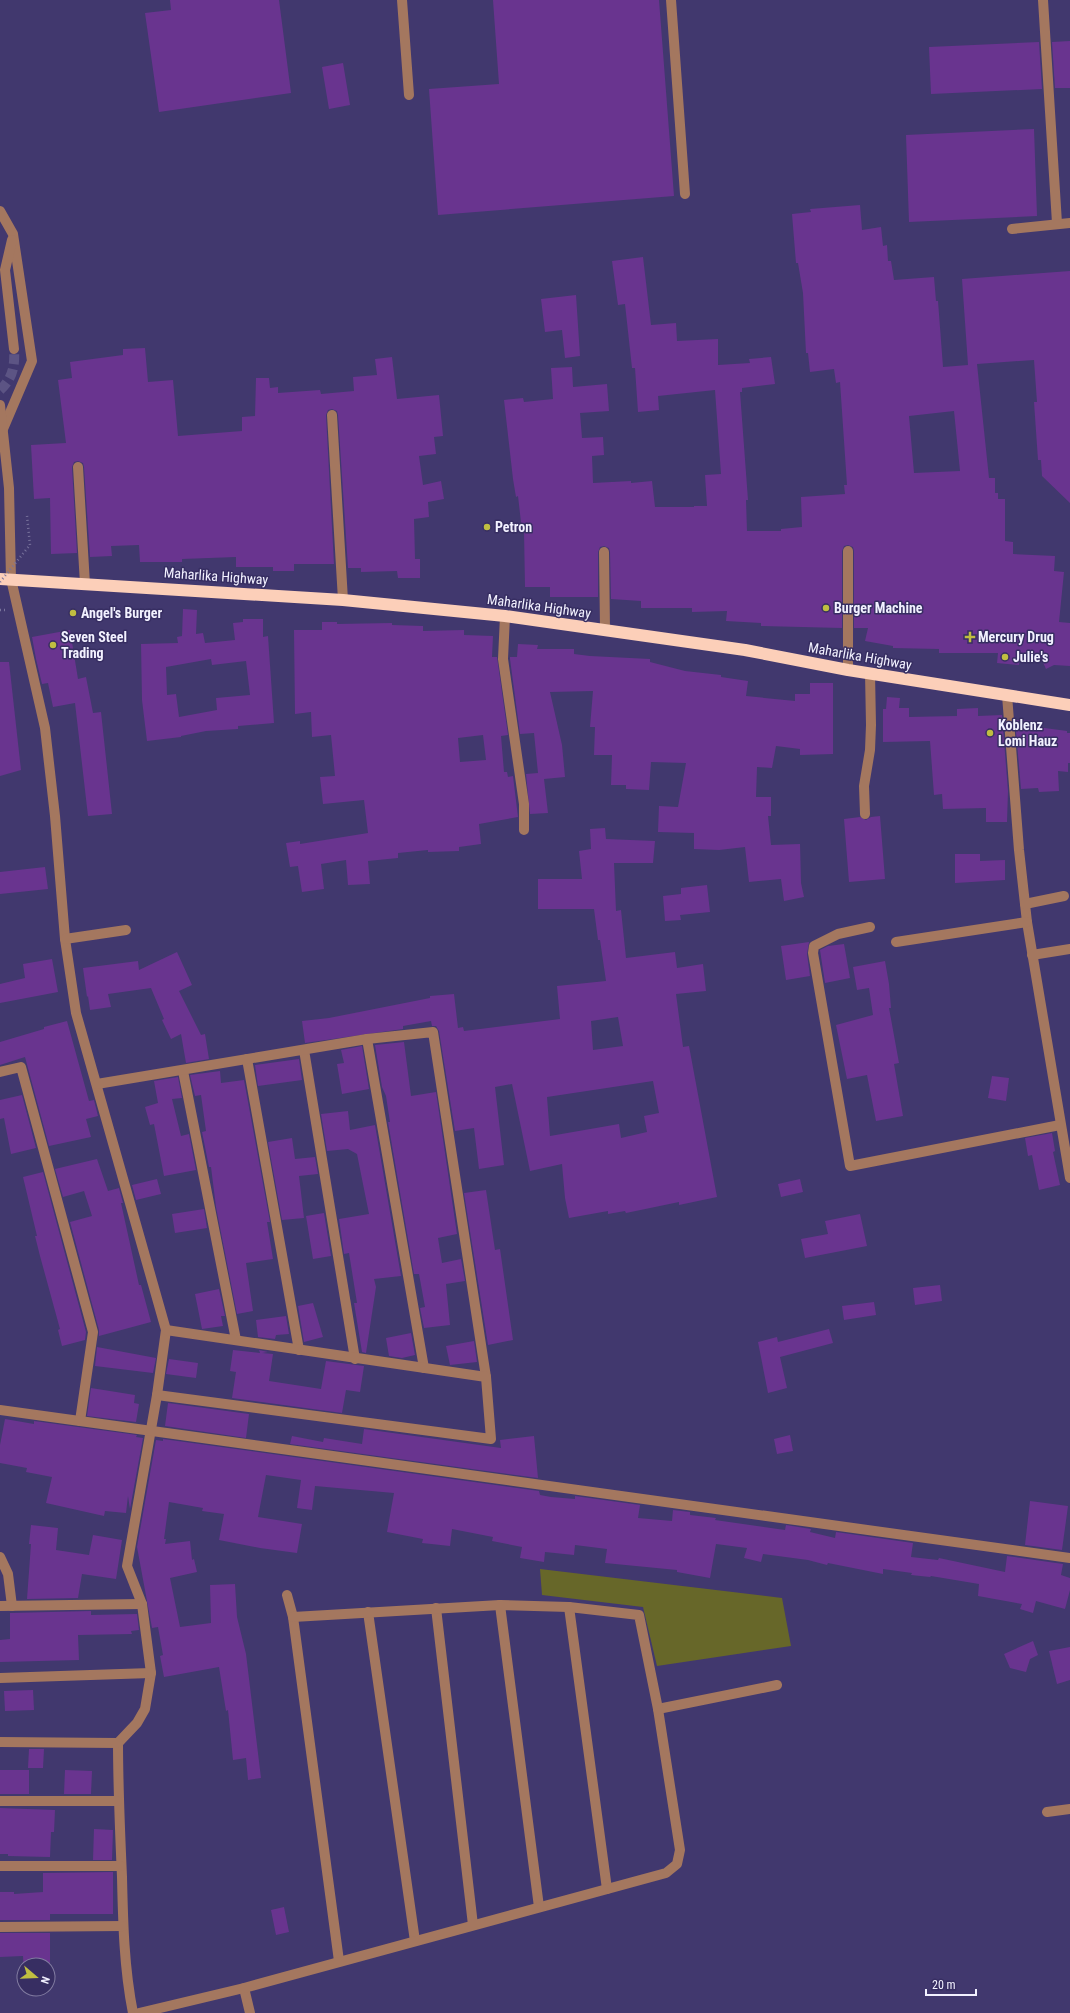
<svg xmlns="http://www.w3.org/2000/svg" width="1070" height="2013" viewBox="0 0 1070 2013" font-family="'Roboto Condensed',sans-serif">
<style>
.green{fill:#676729}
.building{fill:#69348f;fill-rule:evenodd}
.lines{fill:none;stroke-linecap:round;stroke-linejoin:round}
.minor-tunnel{stroke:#5c5484;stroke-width:10;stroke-dasharray:10 5;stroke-linecap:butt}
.path{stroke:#79739c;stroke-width:2.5;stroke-dasharray:1 3;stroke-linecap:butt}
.minor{stroke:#a4775f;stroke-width:10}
.highway{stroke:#fccfb9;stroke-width:12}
.path-bridge{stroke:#79739c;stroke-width:2.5;stroke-dasharray:1 3;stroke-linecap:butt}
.poi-dot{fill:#c0be41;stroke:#372e62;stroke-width:1.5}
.labels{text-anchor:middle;stroke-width:3;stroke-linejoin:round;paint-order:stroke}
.poi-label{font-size:14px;font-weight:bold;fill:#f2f1ff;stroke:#372e62;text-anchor:start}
.street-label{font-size:14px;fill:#f2f1ff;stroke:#372e62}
</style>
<rect width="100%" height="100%" fill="#41386e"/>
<polygon class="green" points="540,1569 782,1598 791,1646 657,1666 643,1607 542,1595"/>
<g class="building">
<polygon points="170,0 279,0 291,93 159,112 145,13 171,10"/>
<polygon points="493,0 659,0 674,196 438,215 429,89 499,84"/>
<polygon points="1070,41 1070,88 1055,88 1052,42"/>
<polygon points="1039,42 1042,89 931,94 929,47"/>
<polygon points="343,63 350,105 329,109 322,67"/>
<polygon points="1034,129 1037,216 909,222 906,135"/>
<path d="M860,205L862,230L881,227L883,246L887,245L888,261H891L894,280L934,277L936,301H938L943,367L968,365L962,279L1070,271V503L1042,476L1041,460H1038L1034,402H1037L1034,360L977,364L989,478H995V493H998V499H1005V541L1013,542V554L1055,556L1054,571L1064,572L1059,622L1070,623V666L1054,665L1046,669L1040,656L1020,655L1019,665L997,663L998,653H939V649L893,648V646L865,641L868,628H854V551L853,547L848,545L844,546L842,551V628L761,626V623L726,621L727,611L692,612V608H641V601L611,599L610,552L609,548L604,546L600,547L598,552V597H550V587H525L524,531H522L518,496L516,497L513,479L504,400L523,398L524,402L553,399L551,368L572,367L573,387L607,384L609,411L580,413L582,438L603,437L604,455L592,456L593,483L631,481V483L652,481L655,507H694V506H707L705,475L721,474L715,390L658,396L659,410L638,412L635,368H632L625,304L618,305L612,261L643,257L651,325L676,323L677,341L718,339V365L750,363L749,359L771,357L775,384L742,388V392H740L748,500H746L747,531H781V529L802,527L801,497L845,494L844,485H847L840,382L836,383L834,369L810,372L808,353H806L803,293L798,263H796L792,214L811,212L810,209ZM954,411L960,471L914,473L909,416Z"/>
<polygon points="576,295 580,356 565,358 562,330 545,332 541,299"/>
<polygon points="145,348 148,382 173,380 178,436 242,431 242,417 255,416 256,378 269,378 270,388 278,387 278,393 320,390 321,394 354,391 353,377 377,375 375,359 392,357 397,399 439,395 443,436 434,437 436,454 419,456 423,485 441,481 444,499 428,502 429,517 414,519 415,559 420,559 420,578 398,578 397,571 361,572 361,568 348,568 338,415 337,411 332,409 328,410 326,415 334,564 294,564 294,571 273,571 273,567 236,567 236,557 182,559 182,562 140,562 139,545 111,546 112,556 90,557 84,467 83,463 78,461 74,462 72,467 77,553 51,554 50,498 34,499 31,445 66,443 58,380 72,378 70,362 123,355 123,349"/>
<path d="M183,609L197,610L196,634L203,633L205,643L235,640L233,623L243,622V619H263V637L268,636L274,723L238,726V729L206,731L181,736V737L147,741L142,700L141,644L178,643L177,637L182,636ZM211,659L212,665L246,661L250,695L216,698L217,710L179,717L176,694L167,695L166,667Z"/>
<path d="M322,622H337V624L392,623V625L423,626V631L464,630V635L493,636L492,657H497L508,735L501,736L504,772H507L508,777L513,776L518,817L479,824L481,844L459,847V851L428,852V850L398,853V858L368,861L370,884L348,885L346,860L321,864L324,889L302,892L298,866L290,867L286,843L300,841V844L368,833L364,800L323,804L320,777L335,776L331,735L312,737L311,712L295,714L294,630H322ZM483,735L486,760L460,762L458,738Z"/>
<polygon points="70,630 78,679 86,677 93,713 101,712 112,814 88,816 75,703 53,707 48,683 42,684 36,659 32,637"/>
<polygon points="518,644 538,645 537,649 574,649 574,654 590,656 650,659 650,662 685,671 721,675 721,677 748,681 746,696 795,701 795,694 810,694 810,683 833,683 833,754 800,755 800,749 776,746 772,768 757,767 756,797 771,797 771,816 768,816 771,845 800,844 801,883 804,897 784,901 781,879 749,882 745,847 719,850 694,849 694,833 658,832 659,806 678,807 686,763 651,762 649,790 626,789 626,785 611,785 612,755 594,755 595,727 590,727 593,691 550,692 562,745 565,777 544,779 548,813 530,814 526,774 538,773 534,733 520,734 510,659 510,657 517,657"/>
<polygon points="0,662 9,662 21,770 0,776"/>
<polygon points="887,697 900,698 899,708 909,708 909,717 957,716 957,709 978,708 978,716 1002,715 1008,791 1007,822 986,822 986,808 943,809 942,794 934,795 930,741 883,742 883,709 886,709"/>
<polygon points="1015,720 1038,721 1037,727 1067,731 1067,733 1070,733 1070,763 1068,763 1068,772 1058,771 1059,791 1039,792 1038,788 1021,789"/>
<polygon points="880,816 885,879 849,882 844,819 860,817 866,820 871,817"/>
<path d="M605,828L606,839L655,841L653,863H614L616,911L621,910L626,958L675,952L677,968L703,964L706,991L676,994L683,1047L689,1046L717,1197L679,1205V1202L626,1213L625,1211L608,1214V1211L569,1218L565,1198L562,1164L530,1171L512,1084L495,1087L504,1165L479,1169L474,1128L455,1131L439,1031L436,1026H432L431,1021L403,1026V1029L305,1043L302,1021L329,1018L430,998V996L454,994L458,1028L463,1027L464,1031L560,1019L557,986L606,981L600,940H598L594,909H538V879H582L579,851L591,849L590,829ZM618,1017L623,1046L593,1050L591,1021ZM653,1081L659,1113L644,1116L647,1132L621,1138L619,1124L550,1136L547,1097Z"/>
<polygon points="955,854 980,854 980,861 1005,860 1005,880 955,883"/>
<polygon points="45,867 48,889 0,894 0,872"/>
<polygon points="707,885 710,912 680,915 681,920 665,921 663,896 681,894 681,888"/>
<polygon points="809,942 807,954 810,976 786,980 781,946"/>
<polygon points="844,944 850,978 825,983 820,950 828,946"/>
<polygon points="177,952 192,985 179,991 201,1035 205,1034 209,1059 186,1063 181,1034 171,1039 162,1020 164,1019 151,988 108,994 111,1007 90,1010 88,996 87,997 83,968 138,961 139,970"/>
<polygon points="52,959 58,992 0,1003 0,984 25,978 23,964"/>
<polygon points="885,961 889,984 891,1008 889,1008 899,1063 894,1064 903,1116 876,1121 867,1075 847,1079 836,1025 873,1015 869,988 857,990 853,967"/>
<polygon points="67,1021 89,1101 94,1100 98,1116 86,1119 91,1137 49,1146 25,1057 0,1065 0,1042 44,1029 44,1027"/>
<polygon points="404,1042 411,1096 436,1092 457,1234 438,1238 442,1263 461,1259 465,1281 446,1284 450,1325 424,1328 420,1308 425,1307 419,1274 414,1274 388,1122 390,1122 386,1096 382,1087 375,1045"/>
<polygon points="362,1046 369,1089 342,1094 337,1064 344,1063 341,1050"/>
<polygon points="299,1059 302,1080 258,1086 255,1065"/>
<polygon points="220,1071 221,1083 244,1080 270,1222 267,1222 273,1259 246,1263 253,1311 237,1314 216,1207 211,1167 209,1167 202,1132 206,1131 201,1095 195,1096 190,1075"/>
<polygon points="992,1076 1009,1078 1006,1101 988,1098"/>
<polygon points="178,1077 182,1098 172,1099 181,1136 189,1134 196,1170 164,1176 154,1124 150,1125 145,1107 158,1103 154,1081"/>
<polygon points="22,1095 36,1148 11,1154 4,1118 0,1119 0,1100"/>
<polygon points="348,1111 350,1130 375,1125 401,1276 374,1279 376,1287 366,1353 362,1352 354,1303 357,1303 349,1253 344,1254 339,1219 369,1214 357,1154 348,1149 327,1151 321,1114"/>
<polygon points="1052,1133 1055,1151 1053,1152 1060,1185 1039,1190 1032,1155 1028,1156 1025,1138"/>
<polygon points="292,1138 295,1159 315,1157 318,1174 299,1176 304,1218 282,1220 268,1142"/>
<polygon points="97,1159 108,1191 119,1188 123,1203 121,1203 139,1285 141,1285 151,1322 99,1336 99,1330 70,1222 92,1216 84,1191 63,1197 55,1169"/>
<polygon points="43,1172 86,1332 85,1340 62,1346 58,1330 60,1329 40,1256 35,1236 37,1236 23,1177"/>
<polygon points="157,1179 161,1194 136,1200 132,1185"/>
<polygon points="800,1179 803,1192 781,1197 778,1184"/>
<polygon points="486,1190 495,1250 500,1249 513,1340 488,1345 464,1193"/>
<polygon points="204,1209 207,1228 175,1233 172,1214"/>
<polygon points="324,1213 331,1256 313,1259 306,1216"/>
<polygon points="860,1214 867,1246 805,1258 801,1239 828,1234 825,1221"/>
<polygon points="940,1285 942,1301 915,1305 913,1288"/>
<polygon points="219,1289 225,1316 221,1316 223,1326 202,1329 195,1294"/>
<polygon points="874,1302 876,1315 844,1320 842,1306"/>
<polygon points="313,1303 323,1337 304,1342 298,1306"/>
<polygon points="286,1316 289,1334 276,1335 275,1339 258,1337 256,1320"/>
<polygon points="829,1329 833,1343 780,1357 787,1388 768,1393 758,1342 777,1337 778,1342"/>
<polygon points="411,1333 415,1355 402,1358 389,1356 386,1338"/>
<polygon points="474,1341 477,1362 450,1365 446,1346"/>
<polygon points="97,1347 156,1358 153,1373 95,1366"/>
<polygon points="233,1350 260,1353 259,1350 268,1352 262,1353 273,1354 269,1381 321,1389 326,1361 364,1366 360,1392 346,1390 342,1413 232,1398 236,1372 230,1371"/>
<polygon points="169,1359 198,1363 196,1378 166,1374"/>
<polygon points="91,1388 135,1395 134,1403 139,1404 136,1422 87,1416"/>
<polygon points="168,1403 249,1414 246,1438 165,1426"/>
<polygon points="5,1419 34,1424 34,1421 137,1435 136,1437 143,1438 130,1509 128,1496 126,1513 105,1511 104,1516 46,1503 52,1477 26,1472 27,1468 0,1463 0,1445"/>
<polygon points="364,1429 501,1448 500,1440 534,1436 538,1478 290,1444 292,1436 323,1442 324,1438 362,1444"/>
<polygon points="790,1435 793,1451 777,1454 774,1439"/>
<polygon points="163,1439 539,1491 540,1495 551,1497 575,1499 575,1496 640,1505 638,1518 672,1521 673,1510 690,1512 690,1515 716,1518 715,1520 785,1530 786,1525 811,1529 810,1532 835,1538 836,1532 913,1543 911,1557 938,1560 939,1558 1005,1572 1007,1556 1063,1564 1061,1575 1070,1578 1070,1590 1065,1609 1036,1601 1033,1613 1020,1609 1022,1604 978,1596 979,1584 931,1576 930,1577 911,1575 912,1573 883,1569 883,1574 828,1563 827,1565 808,1560 763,1554 761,1562 744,1558 747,1548 716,1544 710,1578 677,1572 677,1570 605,1563 607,1549 575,1545 574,1555 545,1552 544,1562 520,1558 522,1547 492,1541 493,1537 452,1529 450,1546 422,1543 423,1539 387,1532 394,1493 315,1486 312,1510 297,1508 301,1480 266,1475 258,1517 302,1524 297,1553 260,1548 219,1540 224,1514 202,1511 203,1508 169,1502 164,1539 166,1539 165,1544 190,1541 192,1560 194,1559 197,1572 170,1578 180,1627 211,1623 210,1585 235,1584 237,1617 246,1654 261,1778 248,1780 246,1758 233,1760 228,1710 226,1711 219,1667 164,1677 160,1656 163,1655 158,1627 152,1628 137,1547 156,1440 163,1441"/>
<polygon points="1030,1501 1068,1506 1062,1550 1025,1545"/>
<polygon points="31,1525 58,1528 56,1550 89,1555 93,1535 122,1540 116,1579 82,1574 78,1598 27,1599 31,1544 29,1544"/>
<polygon points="91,1611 91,1615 137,1614 139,1630 131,1631 132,1634 78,1635 79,1660 0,1662 0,1640 10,1639 10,1613"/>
<polygon points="1033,1641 1038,1655 1030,1659 1026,1672 1010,1668 1004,1654"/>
<polygon points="1070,1647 1070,1680 1057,1684 1049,1651"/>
<polygon points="33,1690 34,1710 5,1711 4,1691"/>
<polygon points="29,1749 44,1749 43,1768 28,1768"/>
<rect x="0" y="1770" width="29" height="24"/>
<polygon points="65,1770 92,1771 91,1794 64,1794"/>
<polygon points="0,1808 55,1810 54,1832 51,1832 50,1857 8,1856 8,1854 0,1854"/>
<polygon points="94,1829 113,1830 112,1860 93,1860"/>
<polygon points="113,1872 113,1914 50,1914 50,1920 0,1920 0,1892 14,1892 14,1894 43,1892 43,1873"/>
<polygon points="284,1907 289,1932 276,1935 271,1910"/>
<polygon points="0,1933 50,1933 50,1983 48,1983 48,1965 24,1965 24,1974 23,1956 0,1957"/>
</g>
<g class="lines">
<path class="minor-tunnel" d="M0,390C13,378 15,366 14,349"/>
<g class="path">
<polyline points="27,516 30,545"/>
<polyline points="0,610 5,610"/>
</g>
<g class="minor">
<polyline points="402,0 409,95"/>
<polyline points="671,0 685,194"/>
<polyline points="1043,0 1057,223"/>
<polyline points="0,211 13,234 32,361 3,429"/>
<polyline points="1012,229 1070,223"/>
<polyline points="12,240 5,270 14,349"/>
<path d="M0,405L9,488L11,579L45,728L55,816L65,939L76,1013L166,1330L157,1395L127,1566L142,1604L151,1673L145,1709L137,1723L118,1743C118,1787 120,1832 122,1877C123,1922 124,1968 133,2013"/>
<polyline points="332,415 343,600"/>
<polyline points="78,467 85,584"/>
<polyline points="848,551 848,670"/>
<polyline points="604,552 605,630"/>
<polyline points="505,616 503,659 524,804 524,830"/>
<polyline points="1007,695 1019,850 1027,922 1070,1178"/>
<polyline points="865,814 864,786 870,750 871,725 870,673"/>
<polyline points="1025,904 1064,896"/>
<polyline points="870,927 838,934 814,946 813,953 850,1166 1060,1125"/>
<polyline points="65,939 126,930"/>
<polyline points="896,942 1027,922"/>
<polyline points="1032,955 1070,949"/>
<polyline points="367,1039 424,1368"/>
<polyline points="304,1050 355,1359"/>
<polyline points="247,1059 299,1350"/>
<polyline points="183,1071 236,1340"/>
<polyline points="0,1072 21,1067 93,1332 80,1421"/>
<polyline points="97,1084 367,1039 433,1032 486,1377"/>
<polyline points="157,1395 491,1439 486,1377 166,1330"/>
<polyline points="0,1410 1070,1558"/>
<polyline points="0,1557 8,1574 12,1606"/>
<polyline points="287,1595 293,1617 339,1961"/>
<polyline points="500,1605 539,1907"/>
<polyline points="0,1606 142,1604"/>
<polyline points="569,1607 607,1889"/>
<polyline points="436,1608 473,1925"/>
<polyline points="368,1612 415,1941"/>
<polyline points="0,1678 151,1673"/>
<polyline points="658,1709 777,1685"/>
<polyline points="0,1742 118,1743"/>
<polyline points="0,1801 117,1801"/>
<polyline points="1047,1812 1070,1809"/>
<polyline points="0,1866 121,1866"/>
<polyline points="0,1927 123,1926"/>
<polyline points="244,1988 250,2013"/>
<polyline points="139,2013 244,1988 666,1873 677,1864 680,1850 658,1709 639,1615 569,1607 500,1605 293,1617"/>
</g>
<polyline class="highway" points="0,579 343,600 505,616 745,650 848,670 1070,705"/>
<polyline class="path-bridge" points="0,582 30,545"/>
</g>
<g class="poi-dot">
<circle cx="487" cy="527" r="4"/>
<circle cx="826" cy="608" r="4"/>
<circle cx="73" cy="613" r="4"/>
<path d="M968 631h4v4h4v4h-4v4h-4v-4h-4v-4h4z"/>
<circle cx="53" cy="645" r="4"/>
<circle cx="1005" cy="657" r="4"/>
<circle cx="990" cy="733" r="4"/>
</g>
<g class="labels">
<g class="poi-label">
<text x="495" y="532">Petron</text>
<text x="834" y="613">Burger Machine</text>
<text x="81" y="618">Angel's Burger</text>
<text x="61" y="642">Seven Steel<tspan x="61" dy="16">Trading</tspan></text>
<text x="978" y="642">Mercury Drug</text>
<text x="1013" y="662">Julie's</text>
<text x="998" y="730">Koblenz<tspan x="998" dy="16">Lomi Hauz</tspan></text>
</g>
<g class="street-label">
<text transform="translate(216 576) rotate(4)" y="5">Maharlika Highway</text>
<text transform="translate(539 606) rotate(8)" y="5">Maharlika Highway</text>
<text transform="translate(860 656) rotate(10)" y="5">Maharlika Highway</text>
</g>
</g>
<g transform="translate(36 1977) rotate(109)"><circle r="19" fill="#372e62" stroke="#827ca1"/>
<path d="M0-3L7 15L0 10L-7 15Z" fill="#c0be41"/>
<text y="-6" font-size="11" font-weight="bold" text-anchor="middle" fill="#f2f1ff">N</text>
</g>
<path d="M926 1989v6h50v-6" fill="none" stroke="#f2f1ff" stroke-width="2"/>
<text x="932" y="1989" font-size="12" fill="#f2f1ff" stroke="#372e62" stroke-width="3" paint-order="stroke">20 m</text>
</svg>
